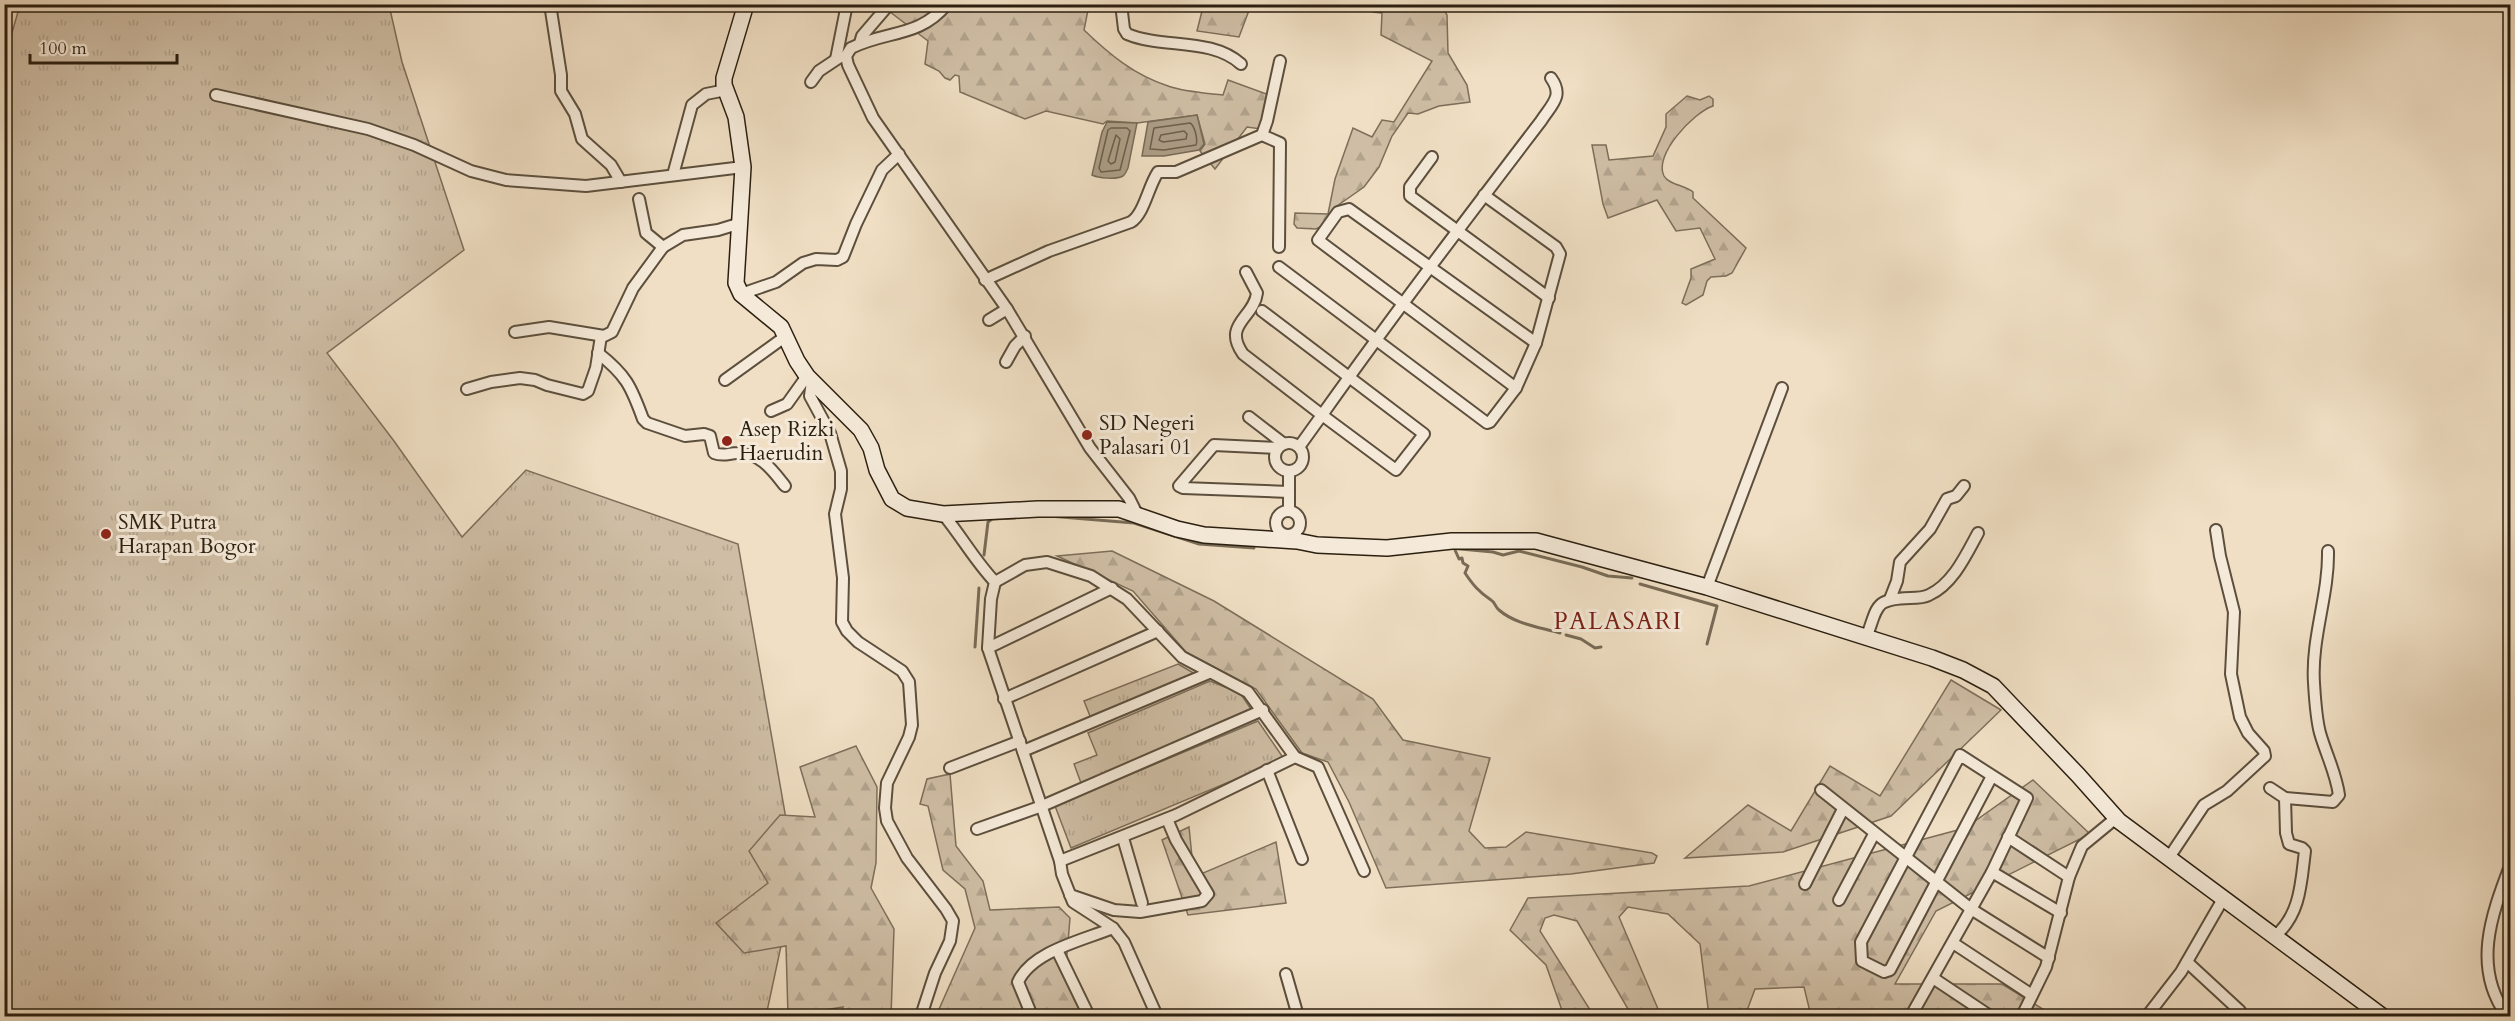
<svg xmlns="http://www.w3.org/2000/svg" width="2515" height="1021" viewBox="0 0 2515 1021" font-family="Cardo,serif">
<style>
.grass{fill:url(#grass-tufts);stroke:#7d6e5a;stroke-width:1.5}
.forest{fill:url(#forest-firs);stroke:#7d6e5a;stroke-width:1.5}
.water{fill:#ad9e87;stroke:#796b57;stroke-width:1.5}
.lines{fill:none;stroke-linecap:round;stroke-linejoin:round}
.shore{stroke:#6c5e4c;stroke-width:1.5}
.stream{stroke:#796b57;stroke-width:3}
.street-casing{stroke:#5c4f3d;stroke-width:14}
.secondary-casing{stroke:#2b1f10;stroke-width:18}
.street{stroke:#f5ead9;stroke-width:10}
.secondary{stroke:#f5ead9;stroke-width:15}
.poi-dot{fill:#8f2418;stroke:#f5ead9;stroke-width:2}
.labels{text-anchor:middle;stroke-width:6;stroke-linejoin:round;paint-order:stroke}
.poi-label{font-size:21px;fill:#2b1f10;stroke:#f5ead9;text-anchor:start}
.quarter-label{font-size:24px;letter-spacing:1.5px;fill:#7a1f14;stroke:#f5ead9}
</style>
<defs>
<pattern id="grass-tufts" width="24" height="20" patternUnits="userSpaceOnUse" patternTransform="scale(1.5)"><rect width="24" height="20" fill="#cfbea5"/><path d="M3 7l-1-3M5 7V3M7 7l1-3M15 17l-1-3M17 17v-4M19 17l1-3" fill="none" stroke="#b2a38d"/></pattern>
<pattern id="forest-firs" width="22" height="20" patternUnits="userSpaceOnUse" patternTransform="scale(1.5)"><rect width="22" height="20" fill="#cfbea5"/><path d="M5 1l3.5 6h-7zM16 11l3.5 6h-7z" fill="#b2a38d"/></pattern>
</defs>
<rect width="100%" height="100%" fill="#f0dfc4"/>
<filter id="stains"><feTurbulence type="fractalNoise" baseFrequency=".00333" numOctaves="4"/><feColorMatrix values="0 0 0 0 .2 0 0 0 0 .09 0 0 0 0 .02 0 0 0 .5 -.17"/></filter>
<radialGradient id="worn" r=".72"><stop offset=".6" stop-color="#630" stop-opacity="0"/><stop offset="1" stop-color="#630" stop-opacity=".3"/></radialGradient>
<g class="grass">
<polygon points="20,5 389,5 402,62 464,250 327,353 394,441 462,537 526,470 738,544 796,876 766,1016 5,1016 4,60"/>
<polygon points="1178,664 1197,675 1092,721 1084,701"/>
<polygon points="1210,681 1240,693 1253,712 1081,783 1074,764 1097,755 1088,733"/>
<polygon points="1258,721 1284,759 1071,848 1055,806"/>
</g>
<g class="forest">
<path d="M881,5H1095H1089L1084,30C1109,54 1134,75 1168,86C1185,92 1205,93 1223,95L1228,80L1272,96L1268,130L1247,127L1215,169L1200,151L1205,144L1197,115L1137,123L1107,121L1103,124L1046,111L1025,119L960,92L959,76L955,75L950,80L945,78L939,71L925,64L928,41Z"/>
<polygon points="1194,5 1251,5 1239,37 1197,31 1202,11"/>
<polygon points="1374,5 1441,5 1447,15 1448,53 1467,85 1470,102 1439,106 1418,114 1408,113 1392,136 1379,167 1364,187 1337,206 1328,223 1316,229 1297,228 1294,224 1295,213 1328,214 1335,179 1353,128 1372,137 1382,120 1394,122 1432,61 1381,35 1382,13 1373,12"/>
<path d="M1687,96L1700,100L1709,96L1713,99V106C1694,112 1653,155 1664,176C1669,185 1685,185 1693,192V198L1746,248L1732,273L1726,276L1711,277L1707,281L1703,295L1686,305L1682,303L1691,278V269L1715,259L1700,228L1676,231L1657,200L1608,218L1603,204L1592,145H1606L1609,160L1653,156L1666,127V114Z"/>
<polygon points="1112,551 1214,601 1373,699 1403,740 1490,758 1469,831 1485,848 1506,847 1526,832 1652,853 1657,856 1654,863 1571,874 1386,888 1349,802 1328,762 1302,753 1256,689 1186,652 1133,591 1057,556"/>
<polygon points="1951,680 2001,710 1891,816 1783,852 1685,858 1748,805 1791,831 1830,766 1880,796"/>
<polygon points="856,746 877,787 876,863 871,888 894,929 891,1016 839,1016 843,1007 788,1016 786,946 744,953 716,923 768,883 749,851 780,815 815,817 800,767"/>
<polygon points="950,774 956,846 983,881 990,910 1059,907 1070,918 1066,966 1089,1016 936,1016 975,928 965,889 943,870 928,806 920,804 927,779"/>
<polygon points="2033,780 2090,834 1936,911 1895,984 2002,984 2054,1016 1811,1016 1804,987 1755,989 1745,1016 1709,1016 1700,944 1668,914 1628,907 1619,917 1661,1016 1632,1016 1577,921 1554,915 1545,918 1540,931 1594,1016 1564,1016 1546,965 1510,930 1528,898 1749,886 1965,828"/>
<polygon points="1189,827 1194,877 1276,842 1286,903 1188,915 1162,840"/>
</g>
<g class="water">
<polygon points="1197,115 1204,144 1199,150 1164,156 1142,156 1148,122"/>
<path d="M1107,122L1137,123L1128,168C1127,170 1125,175 1123,176C1116,180 1098,178 1092,175L1102,132Z"/>
</g>
<g class="lines">
<g class="shore">
<path d="M1190,123C1195,126 1198,140 1196,145L1164,150L1150,149L1154,128Z"/>
<polygon points="1111,128 1127,128 1130,131 1120,170 1101,172 1099,168 1108,130"/>
<polygon points="1184,131 1187,134 1186,139 1163,142 1159,140 1161,135"/>
<polygon points="1116,135 1120,139 1115,162 1111,164 1108,161"/>
</g>
<g class="stream">
<polyline points="1049,516 1134,523 1199,544 1254,548"/>
<polyline points="1450,548 1493,552 1503,555 1519,551 1582,567 1608,576 1632,578"/>
<path d="M1455,550L1459,559L1462,558L1463,563L1468,566L1465,573C1473,585 1479,592 1491,600C1495,602 1495,607 1499,610C1515,624 1539,627 1560,633"/>
<polyline points="984,555 988,522 992,519 1015,518"/>
<polyline points="1640,584 1717,606 1707,644"/>
<polyline points="1566,635 1581,639 1595,648 1601,647"/>
<polyline points="975,647 979,588"/>
</g>
<g class="street-casing">
<g id="street">
<polyline points="550,4 561,75 561,91 575,114 582,139 611,165 621,182"/>
<path d="M947,4C919,38 887,30 851,48L846,56L848,65L873,118L1007,309L1090,448L1129,498L1137,514"/>
<path d="M1121,4L1124,29L1127,34C1163,49 1211,37 1241,64"/>
<polyline points="860,43 862,36 886,8"/>
<polyline points="836,59 847,4"/>
<polyline points="811,82 819,71 840,57"/>
<polyline points="216,95 368,129 414,145 471,171 506,180 586,186 743,167"/>
<polyline points="1262,135 1280,143 1279,247"/>
<polyline points="1432,157 1410,187 1410,196 1549,298"/>
<polyline points="673,175 692,105 706,94 726,90"/>
<polyline points="639,199 646,233 663,247"/>
<polyline points="1279,267 1487,423 1490,422 1516,388 1536,343 1560,254 1556,247 1484,195"/>
<path d="M1246,272L1257,293C1254,318 1222,324 1243,354L1322,415L1299,447"/>
<path d="M985,280L1049,251L1131,222C1144,214 1148,187 1158,172H1176L1262,135L1267,121L1280,61"/>
<polyline points="741,294 776,282 803,263 816,259 837,260 843,257 856,224 882,170 899,154"/>
<path d="M1262,311L1424,434L1396,470L1322,415C1393,315 1467,218 1541,121C1552,104 1564,96 1551,78"/>
<polyline points="989,320 1007,309"/>
<polyline points="515,332 549,327 604,336 612,332 633,288 663,247 683,235 718,230 741,223"/>
<path d="M598,353C626,375 631,386 643,419L647,423L685,436L704,434L710,436L714,453C724,457 728,453 738,453C760,452 773,471 785,486"/>
<polyline points="1006,362 1015,346 1025,336"/>
<polyline points="725,380 786,336"/>
<polyline points="812,381 810,396 830,433 841,471 841,489 835,514 843,578 842,622 847,631 858,642 902,671 909,682 912,725 909,737 887,783 885,808 887,821 907,858 946,909 953,921 950,941 935,973 921,1016"/>
<polyline points="1516,388 1318,240 1338,212 1349,209 1536,343"/>
<polyline points="467,389 491,382 520,378 535,380 547,385 583,394 588,391 596,368 601,336"/>
<polyline points="771,411 787,404 807,376"/>
<polyline points="1249,417 1284,444"/>
<circle cx="1289" cy="457" r="14"/>
<polyline points="1278,448 1214,445 1179,486 1183,488 1289,492"/>
<polyline points="1289,511 1289,472"/>
<circle cx="1288" cy="523" r="12"/>
<path d="M943,514C962,537 975,561 995,582L991,599L988,648L1060,861L1062,874L1073,902L1113,928L1124,942L1157,1016"/>
<polyline points="995,582 1025,565 1047,562 1091,576 1127,599 1182,657 1248,692 1295,757 1318,767 1364,871"/>
<polyline points="1707,587 1782,388"/>
<polyline points="1890,599 1897,581 1900,562 1930,529 1947,499 1956,496 1964,486"/>
<path d="M1867,636C1878,605 1875,599 1910,598C1917,598 1923,598 1929,595C1953,584 1966,555 1978,533"/>
<polyline points="988,648 1112,588"/>
<polyline points="1004,699 1158,631"/>
<polyline points="1023,751 1209,673"/>
<polyline points="950,768 1020,741"/>
<polyline points="1267,770 1302,859"/>
<path d="M2270,788L2285,798L2286,833L2289,844L2302,848L2305,851C2301,882 2301,914 2275,936"/>
<polyline points="1821,790 1971,909 2049,958"/>
<path d="M2285,798L2333,802L2339,795C2336,773 2326,754 2320,733C2316,718 2315,699 2314,683C2311,638 2329,595 2328,551"/>
<polyline points="977,829 1042,806 1263,710"/>
<polyline points="2008,837 2069,877"/>
<polyline points="1123,838 1142,903"/>
<polyline points="2168,859 2204,805 2227,791 2265,756 2264,751 2248,733 2240,717 2231,674 2234,612 2220,556 2216,530"/>
<polyline points="1060,861 1176,815 1295,757"/>
<polyline points="1992,872 2061,913"/>
<polyline points="1805,884 1843,809"/>
<polyline points="1070,895 1114,910 1140,912 1202,901 1208,894 1176,840 1167,819"/>
<polyline points="1839,900 1874,834"/>
<polyline points="1953,943 2032,995"/>
<polyline points="1057,950 1089,1016"/>
<polyline points="2187,962 2240,1011"/>
<polyline points="1286,974 1298,1016"/>
<polyline points="1933,978 1990,1016"/>
<path d="M1032,1016L1018,982C1032,951 1084,940 1113,928"/>
<polyline points="1917,1016 1912,1014 1992,872 2027,798 1960,755 1861,942 1862,961 1884,972 1890,970 1992,776"/>
<polyline points="2022,1016 2046,967 2069,877 2082,846 2116,818"/>
<polyline points="2147,1016 2181,972 2223,899"/>
<path d="M2507,1016C2472,968 2491,916 2510,866"/>
</g>
</g>
<g class="secondary-casing">
<polyline id="secondary" points="746,4 724,78 724,85 736,117 743,167 736,283 741,294 781,327 797,361 807,376 861,430 871,448 877,470 892,499 907,508 943,514 1038,509 1119,509 1177,529 1204,535 1297,541 1317,545 1387,548 1452,541 1536,541 1707,587 1932,658 1963,670 1993,686 2078,775 2119,821 2382,1016"/>
</g>
<use href="#street" class="street"/>
<use href="#secondary" class="secondary"/>
</g>
<g class="poi-dot">
<circle cx="1087" cy="435" r="6"/>
<circle cx="727" cy="441" r="6"/>
<circle cx="106" cy="534" r="6"/>
</g>
<g class="labels">
<g class="poi-label">
<text x="1099" y="430">SD Negeri<tspan x="1099" dy="24">Palasari 01</tspan></text>
<text x="739" y="436">Asep Rizki<tspan x="739" dy="24">Haerudin</tspan></text>
<text x="118" y="529">SMK Putra<tspan x="118" dy="24">Harapan Bogor</tspan></text>
</g>
<g class="quarter-label">
<text x="1618" y="629">PALASARI</text>
</g>
</g>
<rect width="2515" height="1021" fill="none" stroke="#f0dfc4" stroke-width="24"/>
<rect x="6" y="6" width="2503" height="1009" fill="none" stroke="#2b1f10" stroke-width="3"/>
<rect x="12" y="12" width="2491" height="997" fill="none" stroke="#2b1f10" stroke-width="1.5"/>
<path d="M30 54v9h147v-9" fill="none" stroke="#2b1f10" stroke-width="3"/>
<text x="39" y="54" font-size="18" fill="#2b1f10" stroke="#f5ead9" stroke-width="4.5" paint-order="stroke">100 m</text>
<rect width="100%" height="100%" filter="url(#stains)"/>
<rect width="100%" height="100%" fill="url(#worn)"/>
</svg>
